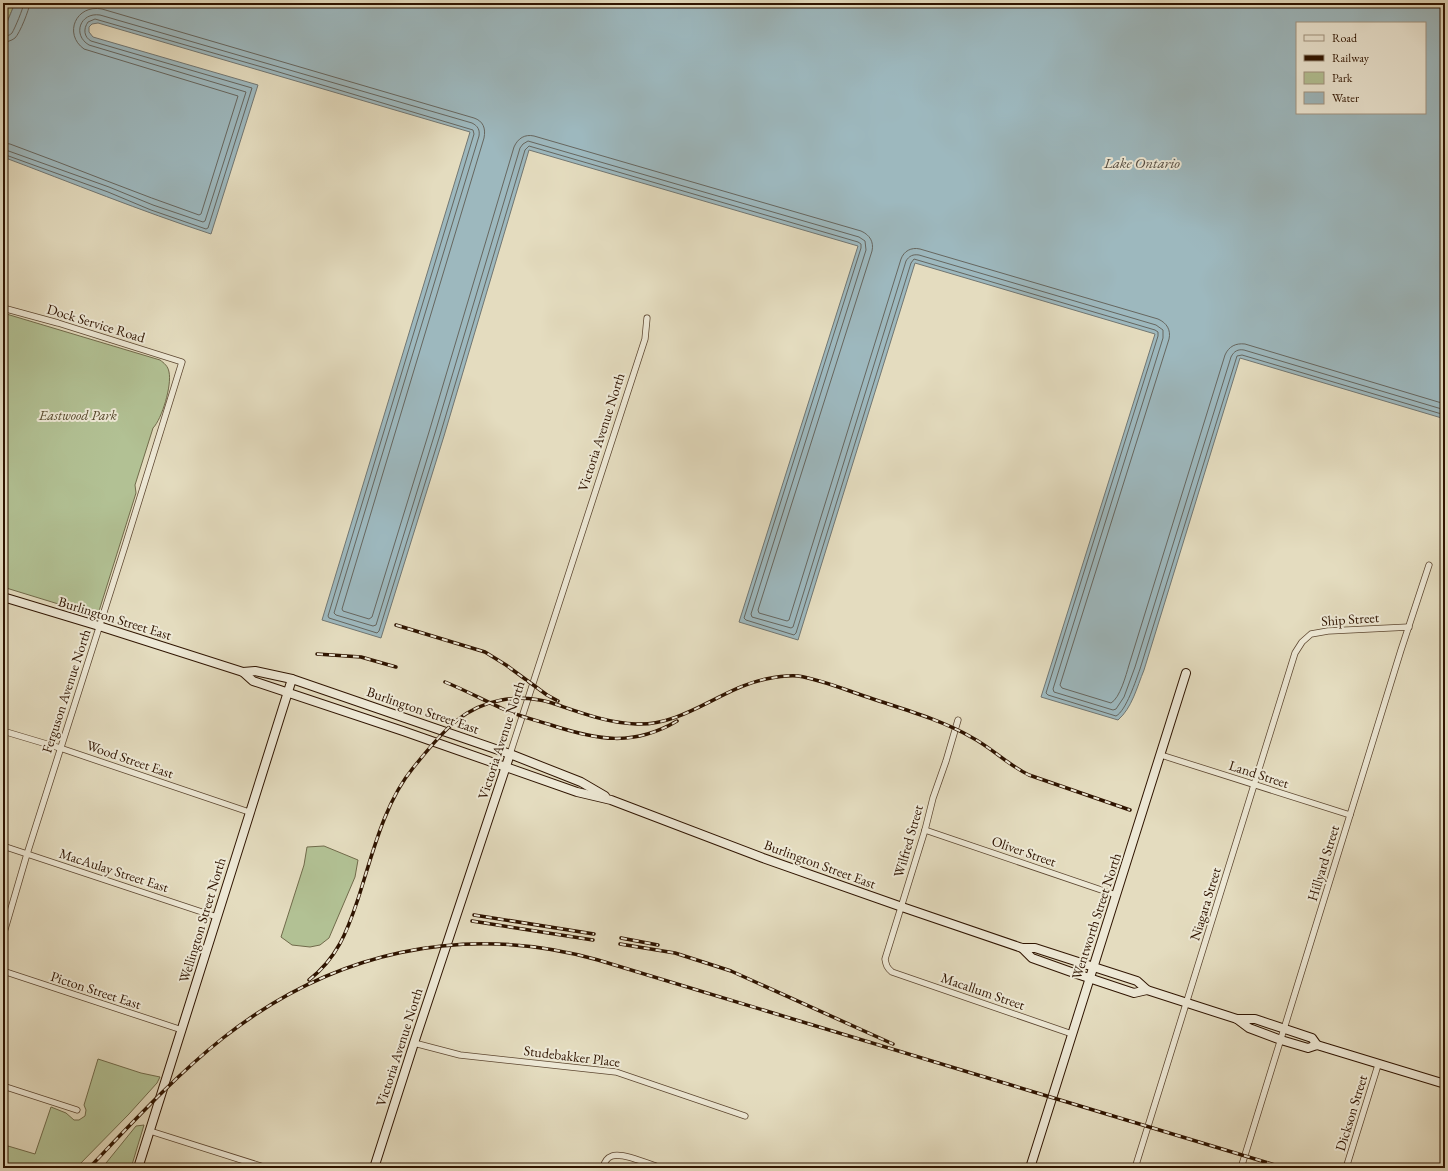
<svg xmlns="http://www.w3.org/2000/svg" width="1448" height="1171" viewBox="0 0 1448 1171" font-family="'EB Garamond',serif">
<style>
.green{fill:#b2c194;stroke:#706a4a}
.water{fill:#9db8be;stroke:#717672;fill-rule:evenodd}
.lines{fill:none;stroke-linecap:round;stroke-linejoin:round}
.shore{stroke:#66665f;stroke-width:1}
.street-casing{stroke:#5c4630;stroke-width:7}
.secondary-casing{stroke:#2f1400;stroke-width:10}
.street{stroke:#ede8d5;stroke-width:5.5}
.secondary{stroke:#ede8d5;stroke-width:8}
.rail-casing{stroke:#2f1400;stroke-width:3.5}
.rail{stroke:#ede8d5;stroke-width:2;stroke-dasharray:6;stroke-linecap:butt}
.labels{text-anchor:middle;stroke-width:4;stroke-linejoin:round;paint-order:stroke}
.street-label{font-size:14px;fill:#2f1400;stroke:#ede8d5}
.park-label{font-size:14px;font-style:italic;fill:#56482c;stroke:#ede8d5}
.water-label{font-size:15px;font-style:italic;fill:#564d42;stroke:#ede8d5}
</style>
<rect width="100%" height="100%" fill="#e4dcbf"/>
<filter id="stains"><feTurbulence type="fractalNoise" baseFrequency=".005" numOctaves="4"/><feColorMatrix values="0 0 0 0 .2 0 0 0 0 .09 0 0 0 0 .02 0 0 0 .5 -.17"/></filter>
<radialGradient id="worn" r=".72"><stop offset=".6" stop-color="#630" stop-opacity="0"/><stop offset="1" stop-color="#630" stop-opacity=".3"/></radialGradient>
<g class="green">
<polygon points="3,3 15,3 3,32"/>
<path d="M3,313L160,360C164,363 168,366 169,372C172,385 162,419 153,428L135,485L136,493L99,611L95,615L94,613L91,614L3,587Z"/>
<polygon points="324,846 358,860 355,877 329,938 320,945 310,947 292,945 281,937 304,865 307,847"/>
<polygon points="98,1059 141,1073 160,1077 157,1083 129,1114 76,1168 3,1168 3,1162 8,1146 35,1154 51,1107 66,1113 74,1120 79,1120 85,1116 86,1110 84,1105"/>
<polygon points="144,1125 131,1168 102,1168 136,1126"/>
</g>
<path class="water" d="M15,3H1445V419L1240,358L1144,670C1137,687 1132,708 1118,720L1041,697L1155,334L915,263L798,640L739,622L858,246L529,150L444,436L381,638L322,620L470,132L98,23L92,24L89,27V32L93,37L258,85L211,234C141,211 72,183 3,157V32ZM1297,23H1425V113H1297Z"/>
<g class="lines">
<g class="shore">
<path d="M3,36C6,36 9,36 12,33C15,28 23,9 24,3"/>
<path d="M3,42C7,42 11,41 15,38C20,33 29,10 30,3"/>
<path d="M3,143L10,144C73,167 135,193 199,215L201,214L238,96L84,49C63,34 76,4 102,9L474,118C483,121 486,128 484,138L342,609L343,611L369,619L372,617L429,432L514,147C518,138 525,134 534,136L861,231C870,235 874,242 872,251L758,610L759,613L787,621L789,620L901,259C904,251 911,247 920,249L1158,319C1167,323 1171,330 1169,339L1060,685L1062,688L1111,703C1120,698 1126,675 1129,665L1225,355C1229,346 1236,343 1245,344L1445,404"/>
<path d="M3,149L109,187L153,205L203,222L205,221L246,92L89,45C72,35 80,12 100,15L472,123C478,126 480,130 479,136L334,613L336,615L373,626L376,625L435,433L520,148L523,144L528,141L859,237L865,241L866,250L751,614L752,617L791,628L793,627L906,261C909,256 913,254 919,255L1156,325L1163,330V338L1053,689L1054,692L1113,710L1116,709L1124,697L1135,667L1231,357C1234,351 1238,349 1244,350L1445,410"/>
<path d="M3,154L108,192L151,210L206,229L208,228L252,88L91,41C84,37 83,29 88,22L95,19L262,67L473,130L474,134L328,616L329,618L377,633L379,631L440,435L525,150L529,146L858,242L861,244V248L744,618L746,620L794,635L796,633L911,263L914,259L1155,330L1158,332V336L1046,693L1048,695L1116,716C1126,711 1136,680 1140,669L1237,356L1242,355L1445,415"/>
</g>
<g class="street-casing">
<g id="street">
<polyline points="3,308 58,323 182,362 125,546 27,854 3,936"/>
<path d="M958,720L946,761L933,798L925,830L885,959C886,965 887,968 892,972L1072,1034"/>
<polyline points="3,731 60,748 249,812"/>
<polyline points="510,754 645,339 647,318"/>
<polyline points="1161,755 1350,815"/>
<polyline points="925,830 1116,895"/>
<polyline points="3,846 217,917"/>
<polyline points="3,971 182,1030"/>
<polyline points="414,1043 460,1055 616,1072 745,1116"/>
<polyline points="3,1086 77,1110"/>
<polyline points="150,1131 267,1168"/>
<path d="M603,1168C604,1163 606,1158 612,1156C622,1152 649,1164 661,1168"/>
<polyline points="1135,1168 1295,653 1302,642 1311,634 1328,631 1409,627"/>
<polyline points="1241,1168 1401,650 1429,565"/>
<polyline points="1346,1168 1378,1065"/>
</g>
</g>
<g class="secondary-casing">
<g id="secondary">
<polyline points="3,597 99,626 243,672 253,681 403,731 577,792 611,800 763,858 902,907 1022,948 1035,948 1137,981 1147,990 1237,1019 1249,1028 1281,1040 1308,1048 1317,1045 1445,1084"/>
<polyline points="243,672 255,671 292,679 379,709 510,754 581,782 605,796"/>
<polyline points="1022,948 1032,958 1074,973 1134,993 1147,990"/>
<polyline points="1237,1019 1255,1019 1312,1038 1317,1045"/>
<polyline points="138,1168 292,679"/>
<polyline points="374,1168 414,1043 510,754"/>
<polyline points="1030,1168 1186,673"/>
</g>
</g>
<use href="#street" class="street"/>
<use href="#secondary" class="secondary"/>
<g class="rail-casing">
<g id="rail">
<polyline points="396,625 485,652 506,665 547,695 558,701"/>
<polyline points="317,654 361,657 396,667"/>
<path d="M445,682C465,690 483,700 503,709C518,716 535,720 551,725C597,740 633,747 677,721"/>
<polyline points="474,915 594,934"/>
<polyline points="472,921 593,940"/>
<polyline points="621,938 658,945"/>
<polyline points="620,944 675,953 731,971 893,1044"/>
<path d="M309,980C337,958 347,932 358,899C372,856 384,803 413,768C426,752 440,734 456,721C483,699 519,693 552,703C579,712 607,723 636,724C684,726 721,688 766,679C776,677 787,675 798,676C823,680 848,691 873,699C906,710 941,720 971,737C992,748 1008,765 1029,775L1130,810"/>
<path d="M89,1168C132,1123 174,1077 223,1038C332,952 463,922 598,960L1285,1168"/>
</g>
</g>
<use href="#rail" class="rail"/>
</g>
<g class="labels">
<g class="street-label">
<text transform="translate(96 323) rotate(17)" y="5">Dock Service Road</text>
<text transform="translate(601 432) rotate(-72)" y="5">Victoria Avenue North</text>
<text transform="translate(115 618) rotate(17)" y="5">Burlington Street East</text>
<text transform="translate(1350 619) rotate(-4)" y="5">Ship Street</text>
<text transform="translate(66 691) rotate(-72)" y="5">Ferguson Avenue North</text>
<text transform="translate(423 710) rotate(19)" y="5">Burlington Street East</text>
<text transform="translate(501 740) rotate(-72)" y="5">Victoria Avenue North</text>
<text transform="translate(130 759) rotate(19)" y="5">Wood Street East</text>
<text transform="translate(1259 774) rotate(18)" y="5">Land Street</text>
<text transform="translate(908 841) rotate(-74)" y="5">Wilfred Street</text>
<text transform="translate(1024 851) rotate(19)" y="5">Oliver Street</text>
<text transform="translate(1323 863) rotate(-73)" y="5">Hillyard Street</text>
<text transform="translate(820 864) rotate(20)" y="5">Burlington Street East</text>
<text transform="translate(114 870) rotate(18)" y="5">MacAulay Street East</text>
<text transform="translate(1205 904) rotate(-73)" y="5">Niagara Street</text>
<text transform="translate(1096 916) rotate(-72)" y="5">Wentworth Street North</text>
<text transform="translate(202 920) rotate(-73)" y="5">Wellington Street North</text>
<text transform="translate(96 990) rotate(18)" y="5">Picton Street East</text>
<text transform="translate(983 991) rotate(19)" y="5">Macallum Street</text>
<text transform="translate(399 1047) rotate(-72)" y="5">Victoria Avenue North</text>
<text transform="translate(572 1056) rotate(7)" y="5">Studebakker Place</text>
<text transform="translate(1351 1113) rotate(-73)" y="5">Dickson Street</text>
</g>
<g class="park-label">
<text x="78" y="420">Eastwood Park</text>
</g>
<g class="water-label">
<text x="1142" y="168">Lake Ontario</text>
</g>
</g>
<rect width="1448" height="1171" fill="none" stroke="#e4dcbf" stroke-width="16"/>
<rect x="4" y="4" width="1440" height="1163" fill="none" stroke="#2f1400" stroke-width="2"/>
<rect x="8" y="8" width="1432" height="1155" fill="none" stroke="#2f1400"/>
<rect x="1296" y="22" width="130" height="92" fill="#ede8d5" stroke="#a19380"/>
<rect x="1304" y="35" width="20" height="6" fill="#ede8d5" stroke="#a19380"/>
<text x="1332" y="42" font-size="12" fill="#2f1400">Road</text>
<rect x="1304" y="55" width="20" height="6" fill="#2f1400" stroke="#a19380"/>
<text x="1332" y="62" font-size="12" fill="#2f1400">Railway</text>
<rect x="1304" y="72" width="20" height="12" fill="#b2c194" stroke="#a19380"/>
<text x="1332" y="82" font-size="12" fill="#2f1400">Park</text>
<rect x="1304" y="92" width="20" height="12" fill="#9db8be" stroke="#a19380"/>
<text x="1332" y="102" font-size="12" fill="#2f1400">Water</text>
<rect width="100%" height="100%" filter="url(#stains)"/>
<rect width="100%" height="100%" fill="url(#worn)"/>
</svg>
